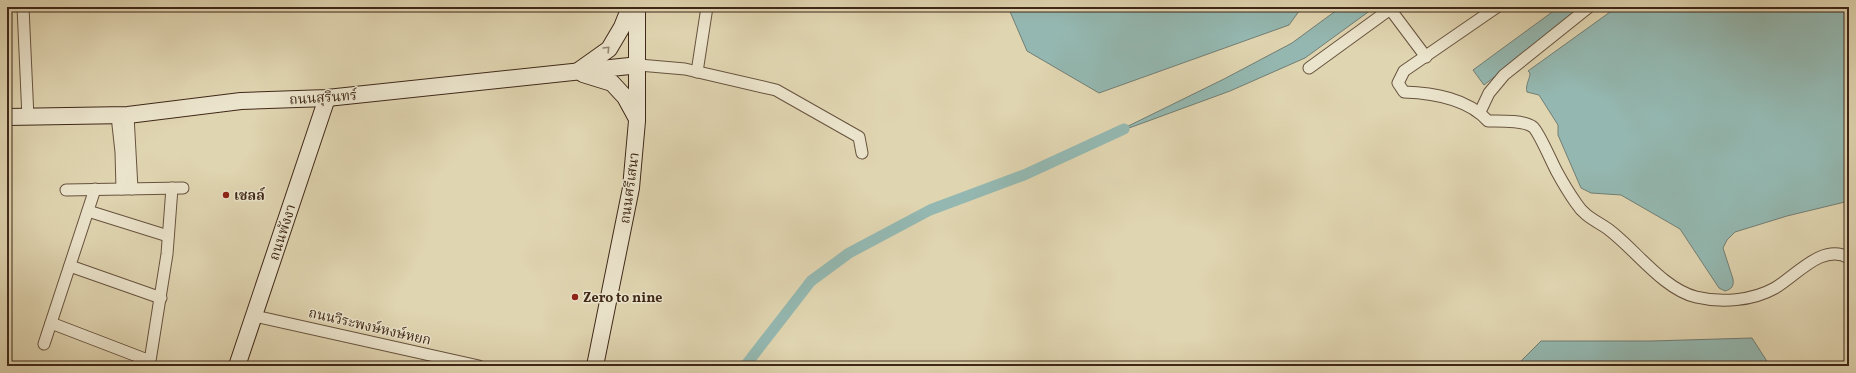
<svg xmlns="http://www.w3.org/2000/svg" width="1856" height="373" viewBox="0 0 1856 373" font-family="Vollkorn,'Noto Serif Thai',serif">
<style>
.water{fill:#94b8b1;stroke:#727e74}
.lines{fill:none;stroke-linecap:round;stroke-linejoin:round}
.stream{stroke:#727e74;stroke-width:3}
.canal{stroke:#94b8b1;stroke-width:11}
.street-casing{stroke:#67533e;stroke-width:13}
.secondary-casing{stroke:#3f2818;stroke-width:18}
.street{stroke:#ebe4cc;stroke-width:11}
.secondary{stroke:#ebe4cc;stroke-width:16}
.oneway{stroke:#958672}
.poi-dot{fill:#8f2418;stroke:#ebe4cc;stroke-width:1.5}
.labels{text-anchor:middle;stroke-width:3;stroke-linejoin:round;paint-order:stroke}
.street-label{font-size:14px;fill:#3f2818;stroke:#ebe4cc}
.poi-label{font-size:14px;font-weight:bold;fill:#3f2818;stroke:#ebe4cc;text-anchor:start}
</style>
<rect width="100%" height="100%" fill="#e0d5b1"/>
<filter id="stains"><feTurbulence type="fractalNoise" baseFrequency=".005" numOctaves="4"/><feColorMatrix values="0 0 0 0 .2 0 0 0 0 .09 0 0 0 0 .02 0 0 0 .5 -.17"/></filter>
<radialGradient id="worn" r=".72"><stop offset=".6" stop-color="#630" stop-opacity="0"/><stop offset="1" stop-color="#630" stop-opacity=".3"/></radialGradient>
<g class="water">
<polygon points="1008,7 1302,7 1289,25 1099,93 1027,51"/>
<polygon points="1341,7 1375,7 1305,58 1230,91 1110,135 1224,79 1292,43"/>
<polygon points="1559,7 1584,7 1484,85 1473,70"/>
<path d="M1617,7H1849V201L1787,216L1735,232L1727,240L1723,248L1733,279C1734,286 1732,289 1725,291L1719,288L1680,229L1621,195L1591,193L1581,188L1558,135V125L1539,95L1527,92C1525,85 1530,79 1530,73L1528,71Z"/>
<polygon points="1752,338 1770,366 1516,366 1541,341 1652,341"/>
</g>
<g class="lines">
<polyline class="stream" points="7,14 10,86"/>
<polyline class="canal" points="745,366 811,281 849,253 930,210 1024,175 1124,129"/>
<g class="street-casing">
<g id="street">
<polyline points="23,7 28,118"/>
<path d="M1497,7L1404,71L1398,83L1404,92C1433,93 1467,98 1488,121C1499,121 1524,120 1533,127C1539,132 1552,163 1557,172C1563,183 1569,193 1576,203C1585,217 1595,220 1608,229C1635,249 1663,289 1696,297C1721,303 1752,301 1775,288C1796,276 1823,242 1849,258"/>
<polyline points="1390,9 1426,57"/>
<polyline points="639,65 685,69 776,90 859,137 862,153"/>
<polyline points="1309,68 1393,7"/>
<polyline points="697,72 707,7"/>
<polyline points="1480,112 1489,93 1504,75 1589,7"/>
<polyline points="128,115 132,189"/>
<polyline points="117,116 121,152 122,189"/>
<polyline points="66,190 183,188"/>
<polyline points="88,211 168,236"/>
<polyline points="70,266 161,298"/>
<polyline points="255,316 479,366"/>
<polyline points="51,323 150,361 167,254 172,188"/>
<polyline points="44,344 95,189"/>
</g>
</g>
<g class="secondary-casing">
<g id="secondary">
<polyline points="578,71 609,49 622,27 630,7"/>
<polyline points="583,74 612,83 625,97 637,119"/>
<polyline points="7,117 128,115 241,101 327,98 639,65"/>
<polyline points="237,366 327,98"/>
<polyline points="595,366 631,188 637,121 637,7"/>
</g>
</g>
<use href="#street" class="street"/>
<use href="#secondary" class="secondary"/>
</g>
<defs><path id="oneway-chevron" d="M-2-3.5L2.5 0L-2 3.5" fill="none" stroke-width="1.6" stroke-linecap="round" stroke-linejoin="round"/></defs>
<use class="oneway" href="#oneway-chevron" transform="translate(607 49) rotate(-46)"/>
<g class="poi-dot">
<circle cx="226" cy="195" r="4"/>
<circle cx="575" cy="297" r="4"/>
</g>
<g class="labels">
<g class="street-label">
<text transform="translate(323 97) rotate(-4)" y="5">ถนนสุรินทร์</text>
<text transform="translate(629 188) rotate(-82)" y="5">ถนนศรีเสนา</text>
<text transform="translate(282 232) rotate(-72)" y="5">ถนนพังงา</text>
<text transform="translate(370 326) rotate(13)" y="5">ถนนวีระพงษ์หงษ์หยก</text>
</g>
<g class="poi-label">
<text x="234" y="200">เชลล์</text>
<text x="583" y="302">Zero to nine</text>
</g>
</g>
<rect width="1856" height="373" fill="none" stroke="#e0d5b1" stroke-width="24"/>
<rect x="8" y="8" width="1840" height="357" fill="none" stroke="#3f2818" stroke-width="2"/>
<rect x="12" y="12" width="1832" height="349" fill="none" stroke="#3f2818"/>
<rect width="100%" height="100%" filter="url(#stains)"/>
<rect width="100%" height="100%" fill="url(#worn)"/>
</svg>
